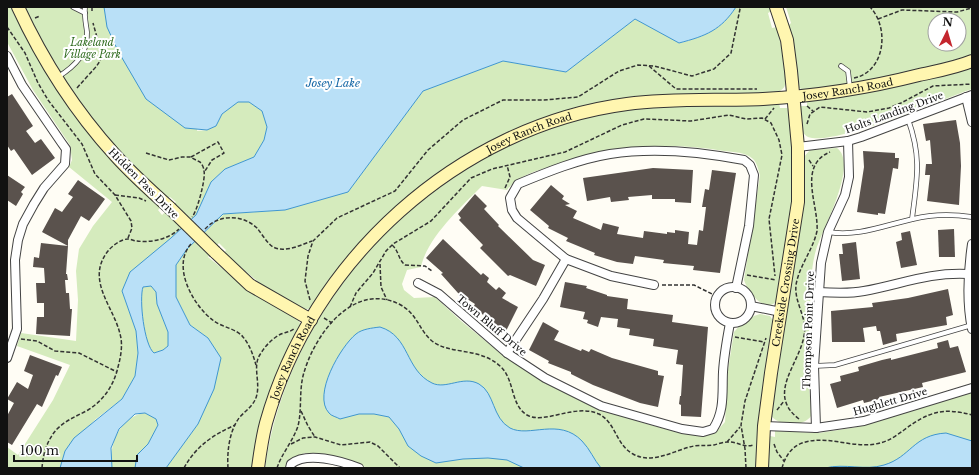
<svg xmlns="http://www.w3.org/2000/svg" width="979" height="475" viewBox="0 0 979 475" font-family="'Libre Baskerville',serif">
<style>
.green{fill:#d5ebbd;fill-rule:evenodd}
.water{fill:#b9e0f7;stroke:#3f96cf;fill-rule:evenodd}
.building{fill:#5a524d}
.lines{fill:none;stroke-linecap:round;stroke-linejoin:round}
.lane-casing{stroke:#444;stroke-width:5.5}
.street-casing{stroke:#444;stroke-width:10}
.secondary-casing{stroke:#333;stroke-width:14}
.path{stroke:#333;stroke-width:1.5;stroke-dasharray:4 2;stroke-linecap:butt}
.lane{stroke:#fff;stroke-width:4}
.street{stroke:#fff;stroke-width:8}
.secondary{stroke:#fff6b0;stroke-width:12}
.secondary-bridge-casing{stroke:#333;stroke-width:14;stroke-linecap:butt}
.secondary-bridge{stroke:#fff6b0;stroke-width:12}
.labels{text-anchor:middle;stroke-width:4;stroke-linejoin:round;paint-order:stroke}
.park-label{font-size:10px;font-style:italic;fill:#2f6b1f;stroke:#fff}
.street-label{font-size:10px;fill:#111;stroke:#fff}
.water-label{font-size:11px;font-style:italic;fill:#1768a6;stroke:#fff}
</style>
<rect width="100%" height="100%" fill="#fffdf5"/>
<g class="green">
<path d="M7,7H13C32,41 49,76 70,108C95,146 128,178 161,207L158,210L162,215L176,202L170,197L167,198C149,180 128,162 111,142C76,102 45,57 25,7H224L197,131L207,130L216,126L222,114L238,102H249L262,111L267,127L264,140L254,157L225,169L211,182L196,215L171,238L122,291L136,331L138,353L135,376L122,399L96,419L65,451L60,468H7V447L18,455L53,400L70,365L17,346L21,333L76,341L78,300L76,271L79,249L93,226L112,202L69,167L72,160L70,145L33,90L7,42Z"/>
<path d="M736,7H779L768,13L772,28L777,27C779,38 789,76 785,85C784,89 780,91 776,93L675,96L548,119L399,205L368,235L340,267L312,308L303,310L262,285L224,253L226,250L219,243L208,257L234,278L296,317L302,326L254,468H166L198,424L208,338L190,325L176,297V265L187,249L224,214L285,210L348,192L423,91L503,61L566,72L635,19L680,43C706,36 721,30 736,7Z"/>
<path d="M786,7H972V55L882,80L807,91L799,88L788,26L791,23ZM935,20H959V44H935Z"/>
<path d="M972,66V89C942,99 833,147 808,137C799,133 799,114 801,106H807V101C864,94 918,83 972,66Z"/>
<path d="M779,103L780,108H787L789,113L794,183L792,212L779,298C767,317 748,293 744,280L760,175C758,169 757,163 753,159C746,152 733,152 724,151C665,141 608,146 552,166C536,171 517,176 507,190L482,186C461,207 427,238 421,267L407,270L402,284L404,290L414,298L435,297L461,321L504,356L554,387L584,402L640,422L669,430L706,436L716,432L725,422L728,370L734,332L741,324L754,316L760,314L770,316L774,322L759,468H370L305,453L294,458L285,468H265C287,310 413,171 564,124C634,103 707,105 779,103Z"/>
<path d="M837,148C859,164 822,230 816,250C811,267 811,286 810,304C809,327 808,351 808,374C809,388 811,402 811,416C803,428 776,426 770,414L801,223L803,158L810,150Z"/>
<path d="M152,286L156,292L157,304L168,332V346L163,350L154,353C144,345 139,299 143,287Z"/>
<polygon points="972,392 972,468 769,468 769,438 770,436 775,437 775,431 819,433 857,427"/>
<path d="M145,413L157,419L158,425L148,444L137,455L136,467L112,468C108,445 120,416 145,413Z"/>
</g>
<g class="water">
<path d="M104,7H736C721,30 706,36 679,43L635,19L566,72L503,61L423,91L348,192L285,210L223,214L187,249L176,265V297L190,325L208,338L221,358L214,389L198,424L166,468H135L137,455L148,444L158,425L156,419L145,413L135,414L119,429L111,448L112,468H60L65,451L74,438L122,399L135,376L138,353L136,331L122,291L130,272L171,238L196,215L211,182L225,169L254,157L264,140L267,127L262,111L249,102H238L222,114L216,126L207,130L185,128L146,99L118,51L107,27ZM151,286L156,292L157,304L168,332V346L163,350L154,353C144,345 139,299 143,287Z"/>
<path d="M380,327C410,336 405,370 432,383C446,390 463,375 479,384C495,393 492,418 510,428C529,438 559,417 582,441C590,449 594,460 601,468H524L507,460L488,458L463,459L436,463L421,456L408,446L399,429L389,417L374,414H359L340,419C337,417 331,416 329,413C312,395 341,346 356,334C362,329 372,328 380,327Z"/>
<path d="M946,433L972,441V468H825C845,463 865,471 884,465C911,457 913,435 946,433Z"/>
</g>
<g class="building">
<polygon points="12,94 33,126 26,131 35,143 41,139 55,158 32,175 14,149 11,151 7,145 7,97"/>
<polygon points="956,120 960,143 961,166 959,205 927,201 930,175 925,175 926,164 932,164 930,140 926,141 923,124"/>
<polygon points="863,151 895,153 895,158 899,158 898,169 893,168 885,214 878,213 878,215 857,212 864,167"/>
<polygon points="653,168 693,170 691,203 675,202 675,199 652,199 652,195 628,197 629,200 611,202 610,197 587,201 583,178"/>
<polygon points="712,170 736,173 720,273 693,270 694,266 663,263 664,260 635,256 633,264 617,262 594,255 595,253 566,241 568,238 548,228 549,226 530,210 551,185 564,196 562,199 570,204 565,205 577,211 573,218 601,230 603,223 619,227 617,234 643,238 644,231 667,234 667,232 675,233 675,230 689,232 688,244 697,245 699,230 703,231 706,207 702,207 705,189 709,190"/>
<polygon points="7,175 25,187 21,192 23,194 16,206 7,200"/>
<polygon points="78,180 105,199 89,221 81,216 68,240 68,246 42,232 55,208 62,212 73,197 68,194"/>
<polygon points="475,194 487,206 484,209 499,225 498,226 533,260 545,265 536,286 510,275 508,276 480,248 483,245 459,220 461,218 458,214"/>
<polygon points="954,229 955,257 939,257 938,230"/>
<polygon points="910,231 917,265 901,268 896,242 902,240 901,233"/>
<polygon points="443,239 481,275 483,273 489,278 487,282 496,290 499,287 506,293 502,298 518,307 506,331 490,323 491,321 473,307 475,304 458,293 441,274 443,273 426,258"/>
<polygon points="856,242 860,279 842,281 839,254 843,254 842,244"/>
<polygon points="41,243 68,246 66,274 67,274 68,280 65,280 66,293 69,293 70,309 72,309 70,336 36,334 37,317 44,317 44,303 37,303 36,283 45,283 44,268 33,267 34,257 39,258"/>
<polygon points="565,282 587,286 586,288 607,295 607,296 628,299 627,309 673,315 672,322 708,327 701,417 681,416 681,405 679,404 680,396 681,396 683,365 676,364 678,350 653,346 654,339 629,335 630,329 617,327 618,319 601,317 598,327 587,323 588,320 583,319 585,312 560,307"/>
<polygon points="948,289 953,315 946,317 947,325 896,334 897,341 883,345 880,331 877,331 876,326 863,328 865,342 832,342 831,311 873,307 872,303 908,298"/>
<polygon points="543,322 559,331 554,340 581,351 582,349 589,352 591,349 612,358 658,371 658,375 664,376 658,407 640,403 593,385 571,374 571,372 548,363 549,361 529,350"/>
<polygon points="948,340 950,348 958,346 966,372 922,383 923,387 879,397 880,399 864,403 863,400 837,408 830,384 841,381 840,376 859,371 858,367 882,360 891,358 891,360 938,348 937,343"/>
<polygon points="30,355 62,367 58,376 56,375 42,407 37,404 12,445 7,442 7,416 14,403 7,399 17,382 28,389 33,375 24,371"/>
</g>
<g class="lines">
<g class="lane-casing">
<g id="lane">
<polyline points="73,7 85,13"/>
<polyline points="841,66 848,71 850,88"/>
<path d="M58,77C75,66 88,54 87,32C86,24 84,16 85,7"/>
<path d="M908,119C922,158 917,179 912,219"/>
<path d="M828,232C858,237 885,225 913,219C933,214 952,214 972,217"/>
<polyline points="814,366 835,365 972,325"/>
</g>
</g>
<g class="street-casing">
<g id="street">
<polyline points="7,56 22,85 61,142 66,149 65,164 44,188 34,204 23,224 18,240 15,260 17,329 7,358"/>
<polyline points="966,97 972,122"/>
<polyline points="798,147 848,141 861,137 972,95"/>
<path d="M972,244C968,272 966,300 972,329"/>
<path d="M418,283L439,294L507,353L545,378L601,406L682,429L703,432L713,429C725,411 722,392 723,372C724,355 727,339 730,323"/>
<path d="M654,285L611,276L566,259L517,218L512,210L510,198L518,184C547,172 579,159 610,154C653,147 702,152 744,160L750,165L754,175L749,226L736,288"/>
<circle cx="733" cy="305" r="18"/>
<path d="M818,292C833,293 849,294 864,291C902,284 929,272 968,274"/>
<polyline points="751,306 781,312"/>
<polyline points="507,353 543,299 566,259"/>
<polyline points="764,426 816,428 864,421 972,388"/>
<polyline points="816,428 814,366 821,263 828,232 845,195 849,177 848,141"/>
<path d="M290,468L291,464C307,451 341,461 359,468"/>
</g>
</g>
<g class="secondary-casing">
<g id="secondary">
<path d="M18,7C43,61 75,111 115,155C132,174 151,191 170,208"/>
<polyline points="215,252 250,285 311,320"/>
<path id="s1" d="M258,468C260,453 262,438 266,423C311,261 458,126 627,104C672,98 717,101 763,99C816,96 868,88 919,75C937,71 955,68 972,61"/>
<path id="s2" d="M762,468L764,426L771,373L798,202V147L791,71L787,40L776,7"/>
</g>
</g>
<g class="path">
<polyline points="92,11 92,7"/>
<polyline points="35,18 40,16"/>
<polyline points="878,19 902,10 957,12 972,8"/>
<polyline points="7,27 25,53 38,83 48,100 82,144 95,174 115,195 131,221 132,228 128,238"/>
<polyline points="649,66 676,89 757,89"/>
<path d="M854,78C885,72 890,28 870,7"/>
<path d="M77,88C106,54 105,67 93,23"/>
<polyline points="807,106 813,111"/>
<polyline points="765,119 774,108"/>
<polyline points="807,124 810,114 820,107 867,112 889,108 901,103 933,86 972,84"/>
<path d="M146,153L169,160L182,157H190L200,162C202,164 204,168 204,171C206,178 197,212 192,217"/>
<polyline points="191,157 218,142 224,153 212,160 205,171"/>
<polyline points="809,160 813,166"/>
<polyline points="505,188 510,177 507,165"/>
<polyline points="115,195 139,198 146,201"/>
<path d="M205,229C219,214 242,214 257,228C262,234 267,243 273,247C285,253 301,245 312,241"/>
<path d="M191,244C171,266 193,306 214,321C222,327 237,329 243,337C250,345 253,355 256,365"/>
<path d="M392,245C399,251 398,259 405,265L425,266L432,271"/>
<polyline points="380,264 381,287 387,300"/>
<polyline points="747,275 776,280"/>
<polyline points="662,285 694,285 718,297"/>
<polyline points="310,300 305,281 308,256 313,241 337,218 395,191 428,150 463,120 503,100 544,100 578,97 619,71 638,65 654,66 692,76 714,69 731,53 740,9 742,7"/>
<polyline points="350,307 356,293 373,273 386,251 393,244 431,221 471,178 492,169 565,152 622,125 644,119 691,121 729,115 746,119 762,118 771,123 779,140 782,155 769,219 775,276"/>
<polyline points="324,318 332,323"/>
<polyline points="735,337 764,342"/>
<polyline points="21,339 37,341 55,351 79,353 117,372"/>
<polyline points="777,410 784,401"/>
<polyline points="301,411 308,426 315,437"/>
<path d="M799,419C766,394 799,365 804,336C808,318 794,303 796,285C799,266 813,250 817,231C819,205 797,166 830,152"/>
<polyline points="727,442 740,427"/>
<polyline points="291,444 303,438 315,437 341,445 370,442 378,446 400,468"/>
<polyline points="774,444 777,452 784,461"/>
<path d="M42,468C43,454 47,440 57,429C66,420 77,416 88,410C104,400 114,385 118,367C121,356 123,344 120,334C114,307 85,280 108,251C112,246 121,239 128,239C131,239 134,241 137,241C151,243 169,239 179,229"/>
<path d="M184,468C196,446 213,435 235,425"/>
<path d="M228,468C227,452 229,432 239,418C246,410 255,405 257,394C260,380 252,365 261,353C266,345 273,338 281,334C286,332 291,332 295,328"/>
<path d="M277,468C282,453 293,441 298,426C302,410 299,393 303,376C313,337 352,281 399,304C418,314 418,329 432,341C450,355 479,347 500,366C515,379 510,405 527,415C544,425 575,403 599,414C616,423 616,445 633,454C653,465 674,450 694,446C701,445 707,446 714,445C718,444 723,442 727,442C736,441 744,448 753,445"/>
<polyline points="746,468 745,449 741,425 745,401 766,338"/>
<path d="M782,468C785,457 791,447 802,443C828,434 854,450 880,443C889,441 897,435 904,430C928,412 943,407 972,415"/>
</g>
<use href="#lane" class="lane"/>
<use href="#street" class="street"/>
<use href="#secondary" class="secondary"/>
<g class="secondary-bridge-casing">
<polyline id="secondary-bridge" points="170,208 215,252"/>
</g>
<use href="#secondary-bridge" class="secondary-bridge"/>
</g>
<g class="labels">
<g class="park-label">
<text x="92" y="46">Lakeland<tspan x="92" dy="12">Village Park</tspan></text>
</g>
<g class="street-label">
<text dy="4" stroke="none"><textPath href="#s1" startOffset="776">Josey Ranch Road</textPath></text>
<text transform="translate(894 112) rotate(-20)" y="4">Holts Landing Drive</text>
<text dy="4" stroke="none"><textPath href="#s1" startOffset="452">Josey Ranch Road</textPath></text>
<text transform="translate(144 183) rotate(45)" y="4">Hidden Pass Drive</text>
<text dy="4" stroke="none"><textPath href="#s2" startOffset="187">Creekside Crossing Drive</textPath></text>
<text transform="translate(492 325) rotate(40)" y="4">Town Bluff Drive</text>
<text transform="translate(808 330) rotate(-88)" y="4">Thompson Point Drive</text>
<text dy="4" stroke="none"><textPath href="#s1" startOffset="116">Josey Ranch Road</textPath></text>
<text transform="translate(890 401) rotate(-16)" y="4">Hughlett Drive</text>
</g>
<g class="water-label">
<text x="333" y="87">Josey Lake</text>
</g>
</g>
<rect width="979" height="475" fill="none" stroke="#111111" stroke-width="16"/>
<g transform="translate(947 32) rotate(5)"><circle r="19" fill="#ffffff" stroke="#a0a0a0"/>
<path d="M0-3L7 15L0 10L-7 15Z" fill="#c4262e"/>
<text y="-6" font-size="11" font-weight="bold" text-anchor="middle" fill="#111111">N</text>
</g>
<path d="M14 455v6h123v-6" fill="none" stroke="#111111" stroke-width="2"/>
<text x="20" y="455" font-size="12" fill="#111111" stroke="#ffffff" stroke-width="3" paint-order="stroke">100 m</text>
</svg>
